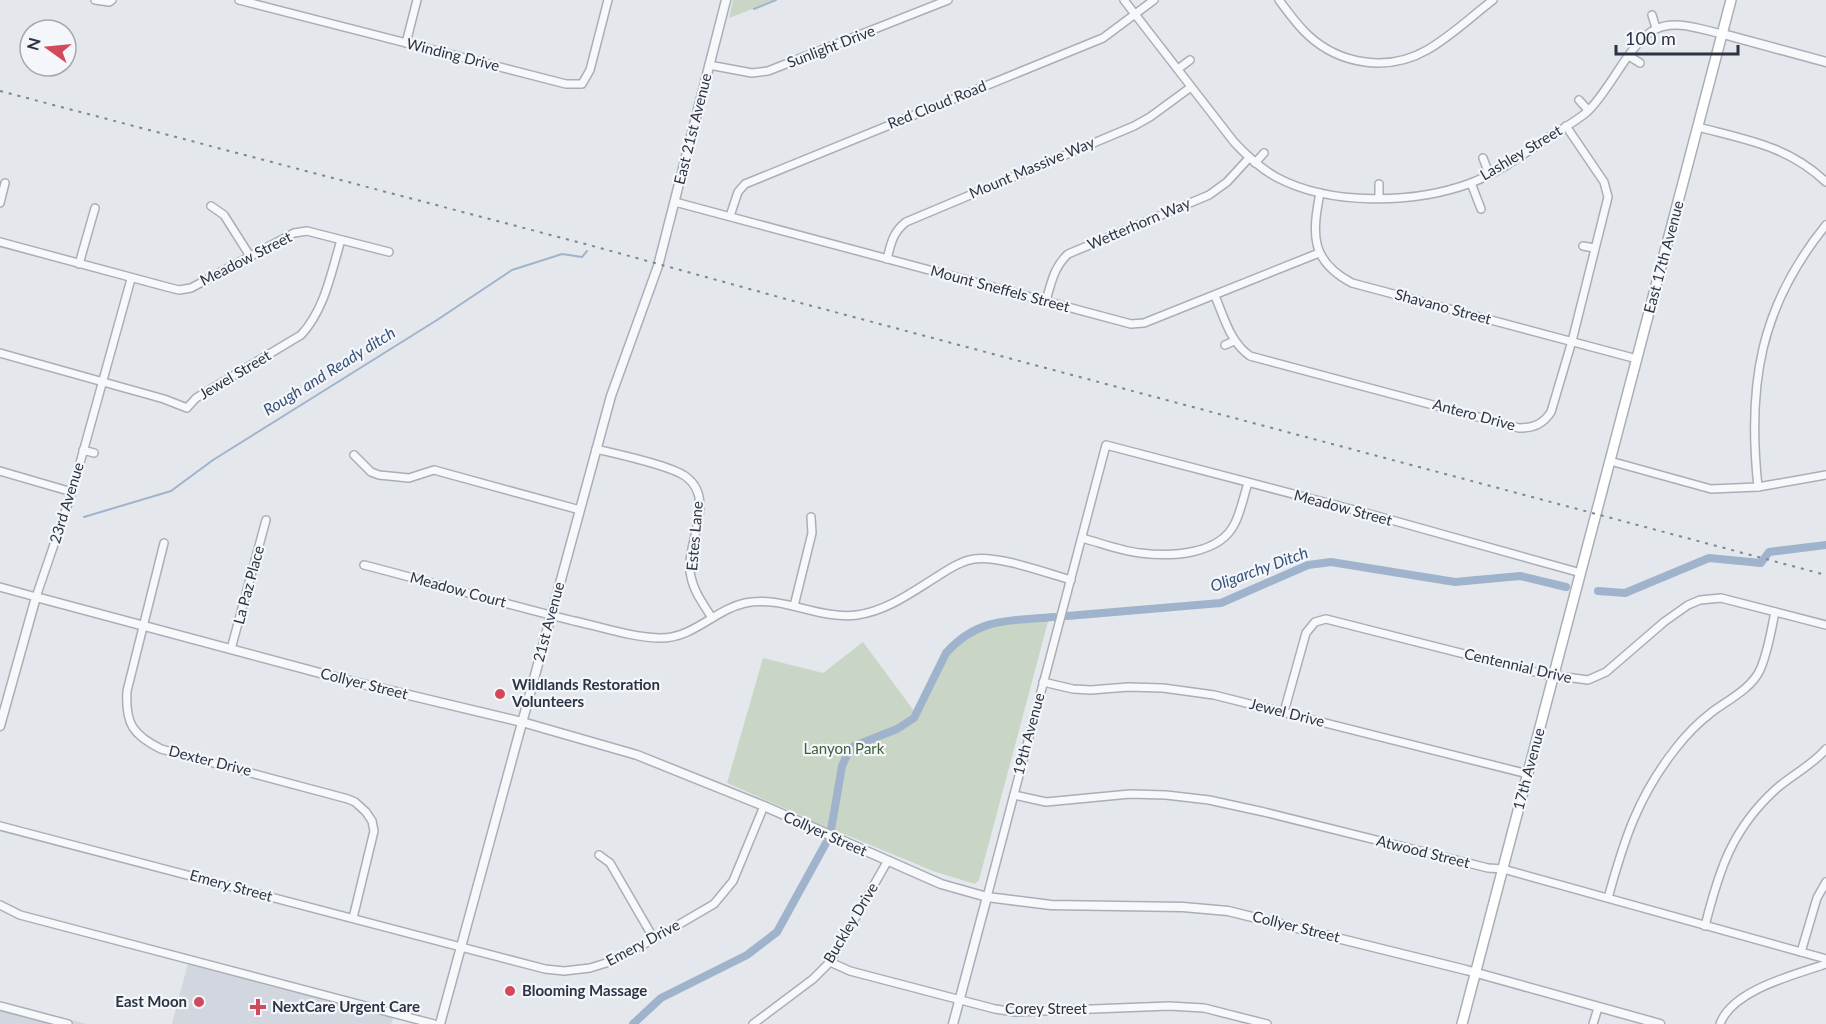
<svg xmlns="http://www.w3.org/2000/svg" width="1826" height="1024" viewBox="0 0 1826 1024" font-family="Lato,sans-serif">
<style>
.built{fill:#d2d6de}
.park{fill:#c9d6c5}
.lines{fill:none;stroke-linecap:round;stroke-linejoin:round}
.stream{stroke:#9fb4cc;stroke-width:2}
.canal{stroke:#9fb4cc;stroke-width:8}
.minor-casing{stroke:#a9aeb7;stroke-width:10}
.tertiary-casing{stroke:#a9aeb7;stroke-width:11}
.secondary-casing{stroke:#a9aeb7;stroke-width:12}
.minor{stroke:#f7f8fa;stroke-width:7}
.tertiary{stroke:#f7f8fa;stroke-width:8}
.secondary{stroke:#fff;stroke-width:9}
.rail{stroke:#7d8696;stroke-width:2;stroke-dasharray:3 6;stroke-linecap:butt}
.poi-dot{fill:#d1495b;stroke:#f4f6f9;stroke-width:2}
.labels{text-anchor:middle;stroke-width:4.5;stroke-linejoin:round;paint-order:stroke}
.street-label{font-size:15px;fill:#2b3445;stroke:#f4f6f9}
.poi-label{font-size:15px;font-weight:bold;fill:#2b3445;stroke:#f4f6f9;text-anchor:start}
.park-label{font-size:15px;fill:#3f6138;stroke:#f4f6f9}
.water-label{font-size:16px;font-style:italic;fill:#34527a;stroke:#f4f6f9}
</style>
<rect width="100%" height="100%" fill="#e4e7ec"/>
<g class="built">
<polygon points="188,963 394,1016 391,1024 172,1024"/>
<polygon points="0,1001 20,1006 87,1024 0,1024"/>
</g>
<g class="park">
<polygon points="733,0 776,0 729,18"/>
<path d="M1049,618L979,880L975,884L933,871L844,834L827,830L802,816L727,783L763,658L823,673L863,642L917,715C934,678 945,636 989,623C1006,618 1031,619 1049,618Z"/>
</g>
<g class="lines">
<g class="stream">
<polyline points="754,9 776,0"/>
<polyline points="84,517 171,491 213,460 437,320 512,270 562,254 582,257 587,251"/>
</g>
<g class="canal">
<polyline points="1598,591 1625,593 1709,558 1761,563 1769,552 1826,545"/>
<polyline points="1067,616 1221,603 1308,565 1331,562 1455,582 1520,576 1566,587"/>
<path d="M831,830L842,766L847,755L854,746L897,729L914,718L946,653C978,617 1010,621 1054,617"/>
<polyline points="633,1024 661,998 747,955 777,932 826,843"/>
</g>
<g class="minor-casing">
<g id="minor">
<polyline points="95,0 109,2 112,0"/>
<polyline points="239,0 566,84 582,84 590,70 608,0"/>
<path d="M1124,0L1234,142C1247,156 1260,168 1276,177C1330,206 1414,204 1471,183C1499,172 1524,154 1549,137C1562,129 1575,122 1587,112C1610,91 1630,41 1656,29C1676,19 1702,30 1723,34"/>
<path d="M1279,0C1288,12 1297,25 1308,35C1340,65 1389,72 1427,50C1450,37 1472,16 1493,0"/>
<polyline points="1652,15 1656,28"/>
<polyline points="406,43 417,0"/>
<polyline points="1629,56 1640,63"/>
<polyline points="709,65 752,73 768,71 948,0"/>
<polyline points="1178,69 1190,60"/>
<polyline points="1579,100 1588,110"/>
<path d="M1698,127C1747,140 1788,146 1826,182"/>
<polyline points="1483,158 1489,174"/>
<polyline points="1255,163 1264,153"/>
<polyline points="1471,183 1481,209"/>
<polyline points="1379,184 1379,198"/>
<path d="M1320,193C1312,234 1310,261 1352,283L1637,359"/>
<polyline points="675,202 1131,324 1144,323 1319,253"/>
<polyline points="0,203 5,183"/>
<polyline points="211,206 224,215 250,256"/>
<polyline points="730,216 738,192 745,184 1103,38 1154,0"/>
<polyline points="0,242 167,287 179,290 191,288 294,233 307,231 389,252"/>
<polyline points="1583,246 1594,248"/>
<path d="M887,259C891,243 893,232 906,222L1134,126L1150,117L1191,87"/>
<polyline points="79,264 95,208"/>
<path d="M1215,296C1224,317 1230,342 1250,356L1519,428C1534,428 1543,424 1551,412L1572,341L1608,197L1604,182L1566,126"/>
<path d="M1046,301C1051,283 1054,267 1068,254L1209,195L1227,182L1249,158"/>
<polyline points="1225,345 1234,341"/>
<path d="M0,353L164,399L187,408L196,398L301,335C325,309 331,273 341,240"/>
<path d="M596,449C617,454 669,465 685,476C719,500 683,545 691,577C694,592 704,605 712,618"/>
<polyline points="83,450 94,453"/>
<polyline points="354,455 371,472 379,475 409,478 434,470 580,510"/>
<polyline points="1610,461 1711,489 1758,487 1826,475"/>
<polyline points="0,471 72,492"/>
<path d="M1758,487C1747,385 1760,306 1826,225"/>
<path d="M1082,538C1101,543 1121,551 1140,553C1171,557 1220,555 1235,523C1241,511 1244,495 1248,483"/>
<path d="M164,543L127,691C125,724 133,735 161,749L348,799L355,802L366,812L372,821L374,831L353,918"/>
<path d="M364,565C434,583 504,604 574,621C602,627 630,637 659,638C693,639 714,610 745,603C783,595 819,620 857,615C887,611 912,592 938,576C949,569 961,561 974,559C997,555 1047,573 1071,580"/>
<polyline points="0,587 36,597 72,492 131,279"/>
<polyline points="794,606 812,533 811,517"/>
<polyline points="231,649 266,520"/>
<polyline points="1043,682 1073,689 1091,690 1128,687 1163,688 1214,695 1528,774"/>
<polyline points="1284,712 1306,633 1315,622 1326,619 1543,674 1588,680 1606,672 1664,622 1688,605 1700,600 1721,598 1826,625"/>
<polyline points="1014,795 1046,802 1130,794 1166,795 1209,800 1264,812 1488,868 1503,869 1826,959"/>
<polyline points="0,826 545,969 564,971 590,968 606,963 654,939 714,904 733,881 764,806"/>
<polyline points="599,855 610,863 654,939"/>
<polyline points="987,897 1106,445 1377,516 1581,573"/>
<path d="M1608,898C1624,840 1638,796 1676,748C1686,735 1699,722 1712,712C1728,700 1751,689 1760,670C1768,652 1771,631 1775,612"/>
<polyline points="0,905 20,915 434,1024"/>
<path d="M1705,926C1719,870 1732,829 1776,789C1792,775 1811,766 1826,749"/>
<polyline points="1801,952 1817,898 1826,882"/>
<polyline points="830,962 850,971 995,1009 1015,1012 1169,1006 1204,1008 1267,1024"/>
<polyline points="0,1006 68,1024"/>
<polyline points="753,1024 813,979 830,962 887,862"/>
<polyline points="1593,1024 1598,1008"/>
<path d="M1720,1024C1732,990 1794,975 1826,964"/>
</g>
</g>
<g class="tertiary-casing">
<g id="tertiary">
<polyline points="1723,34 1826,62"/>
<polyline points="0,726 36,597 346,680 522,722 637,755 764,806 941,884 987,897 1051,905 1183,907 1228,911 1466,970 1660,1024"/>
<polyline points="440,1024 611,396 658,266 726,0"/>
<polyline points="953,1024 987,897"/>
</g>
</g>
<g class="secondary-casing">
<polyline id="secondary" points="1462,1024 1731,0"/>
</g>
<use href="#minor" class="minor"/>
<use href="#tertiary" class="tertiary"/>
<use href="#secondary" class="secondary"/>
<polyline class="rail" points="0,91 589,245 797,302 1826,575"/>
</g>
<g class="poi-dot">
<circle cx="500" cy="694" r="6"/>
<circle cx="510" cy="991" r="6"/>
<circle cx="199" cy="1002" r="6"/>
<path d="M255 998h6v6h6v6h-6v6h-6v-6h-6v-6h6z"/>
</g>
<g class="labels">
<g class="street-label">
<text transform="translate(831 47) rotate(-21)" y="5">Sunlight Drive</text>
<text transform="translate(453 55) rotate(14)" y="5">Winding Drive</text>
<text transform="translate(937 105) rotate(-22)" y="5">Red Cloud Road</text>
<text transform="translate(693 129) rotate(-76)" y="5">East 21st Avenue</text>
<text transform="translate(1521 153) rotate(-31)" y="5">Lashley Street</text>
<text transform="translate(1032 168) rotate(-23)" y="5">Mount Massive Way</text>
<text transform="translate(1139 224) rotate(-23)" y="5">Wetterhorn Way</text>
<text transform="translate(1664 257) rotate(-75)" y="5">East 17th Avenue</text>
<text transform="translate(246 259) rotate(-27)" y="5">Meadow Street</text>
<text transform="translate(1000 289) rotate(15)" y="5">Mount Sneffels Street</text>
<text transform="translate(1443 307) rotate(15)" y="5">Shavano Street</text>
<text transform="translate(235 375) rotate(-31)" y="5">Jewel Street</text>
<text transform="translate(1474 415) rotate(15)" y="5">Antero Drive</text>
<text transform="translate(67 503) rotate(-73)" y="5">23rd Avenue</text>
<text transform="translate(1343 508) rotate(15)" y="5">Meadow Street</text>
<text transform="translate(695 536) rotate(-85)" y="5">Estes Lane</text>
<text transform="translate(249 585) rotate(-75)" y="5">La Paz Place</text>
<text transform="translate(458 590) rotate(15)" y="5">Meadow Court</text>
<text transform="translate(549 622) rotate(-75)" y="5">21st Avenue</text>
<text transform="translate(1518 666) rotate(13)" y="5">Centennial Drive</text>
<text transform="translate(364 684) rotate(14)" y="5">Collyer Street</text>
<text transform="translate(1287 713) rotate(14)" y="5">Jewel Drive</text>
<text transform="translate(1029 734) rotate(-75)" y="5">19th Avenue</text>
<text transform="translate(210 761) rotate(14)" y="5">Dexter Drive</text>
<text transform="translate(1529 769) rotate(-75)" y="5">17th Avenue</text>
<text transform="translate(825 834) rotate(24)" y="5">Collyer Street</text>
<text transform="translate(1423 852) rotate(14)" y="5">Atwood Street</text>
<text transform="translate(231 886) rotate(15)" y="5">Emery Street</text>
<text transform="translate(851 923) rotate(-59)" y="5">Buckley Drive</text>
<text transform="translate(1296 927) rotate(14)" y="5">Collyer Street</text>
<text transform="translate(643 943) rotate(-28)" y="5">Emery Drive</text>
<text x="1046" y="1014">Corey Street</text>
</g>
<g class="poi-label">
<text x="512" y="690">Wildlands Restoration<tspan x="512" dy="17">Volunteers</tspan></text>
<text x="522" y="996">Blooming Massage</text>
<text x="187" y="1007" text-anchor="end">East Moon</text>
<text x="272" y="1012">NextCare Urgent Care</text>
</g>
<g class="park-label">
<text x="844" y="754">Lanyon Park</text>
</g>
<g class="water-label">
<text transform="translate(329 371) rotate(-32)" y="6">Rough and Ready ditch</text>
<text transform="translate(1259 569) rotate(-20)" y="6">Oligarchy Ditch</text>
</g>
</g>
<g transform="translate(48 48) rotate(285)"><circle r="28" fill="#f4f6f9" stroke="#a4a8b1" stroke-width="1.5"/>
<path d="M0-4.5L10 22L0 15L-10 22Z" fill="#d1495b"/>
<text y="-9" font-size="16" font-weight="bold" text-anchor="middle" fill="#2b3445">N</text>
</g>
<path d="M1616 45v9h122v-9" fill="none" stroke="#2b3445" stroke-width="3"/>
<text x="1625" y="45" font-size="18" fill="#2b3445" stroke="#f4f6f9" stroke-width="4.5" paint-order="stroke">100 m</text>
</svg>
